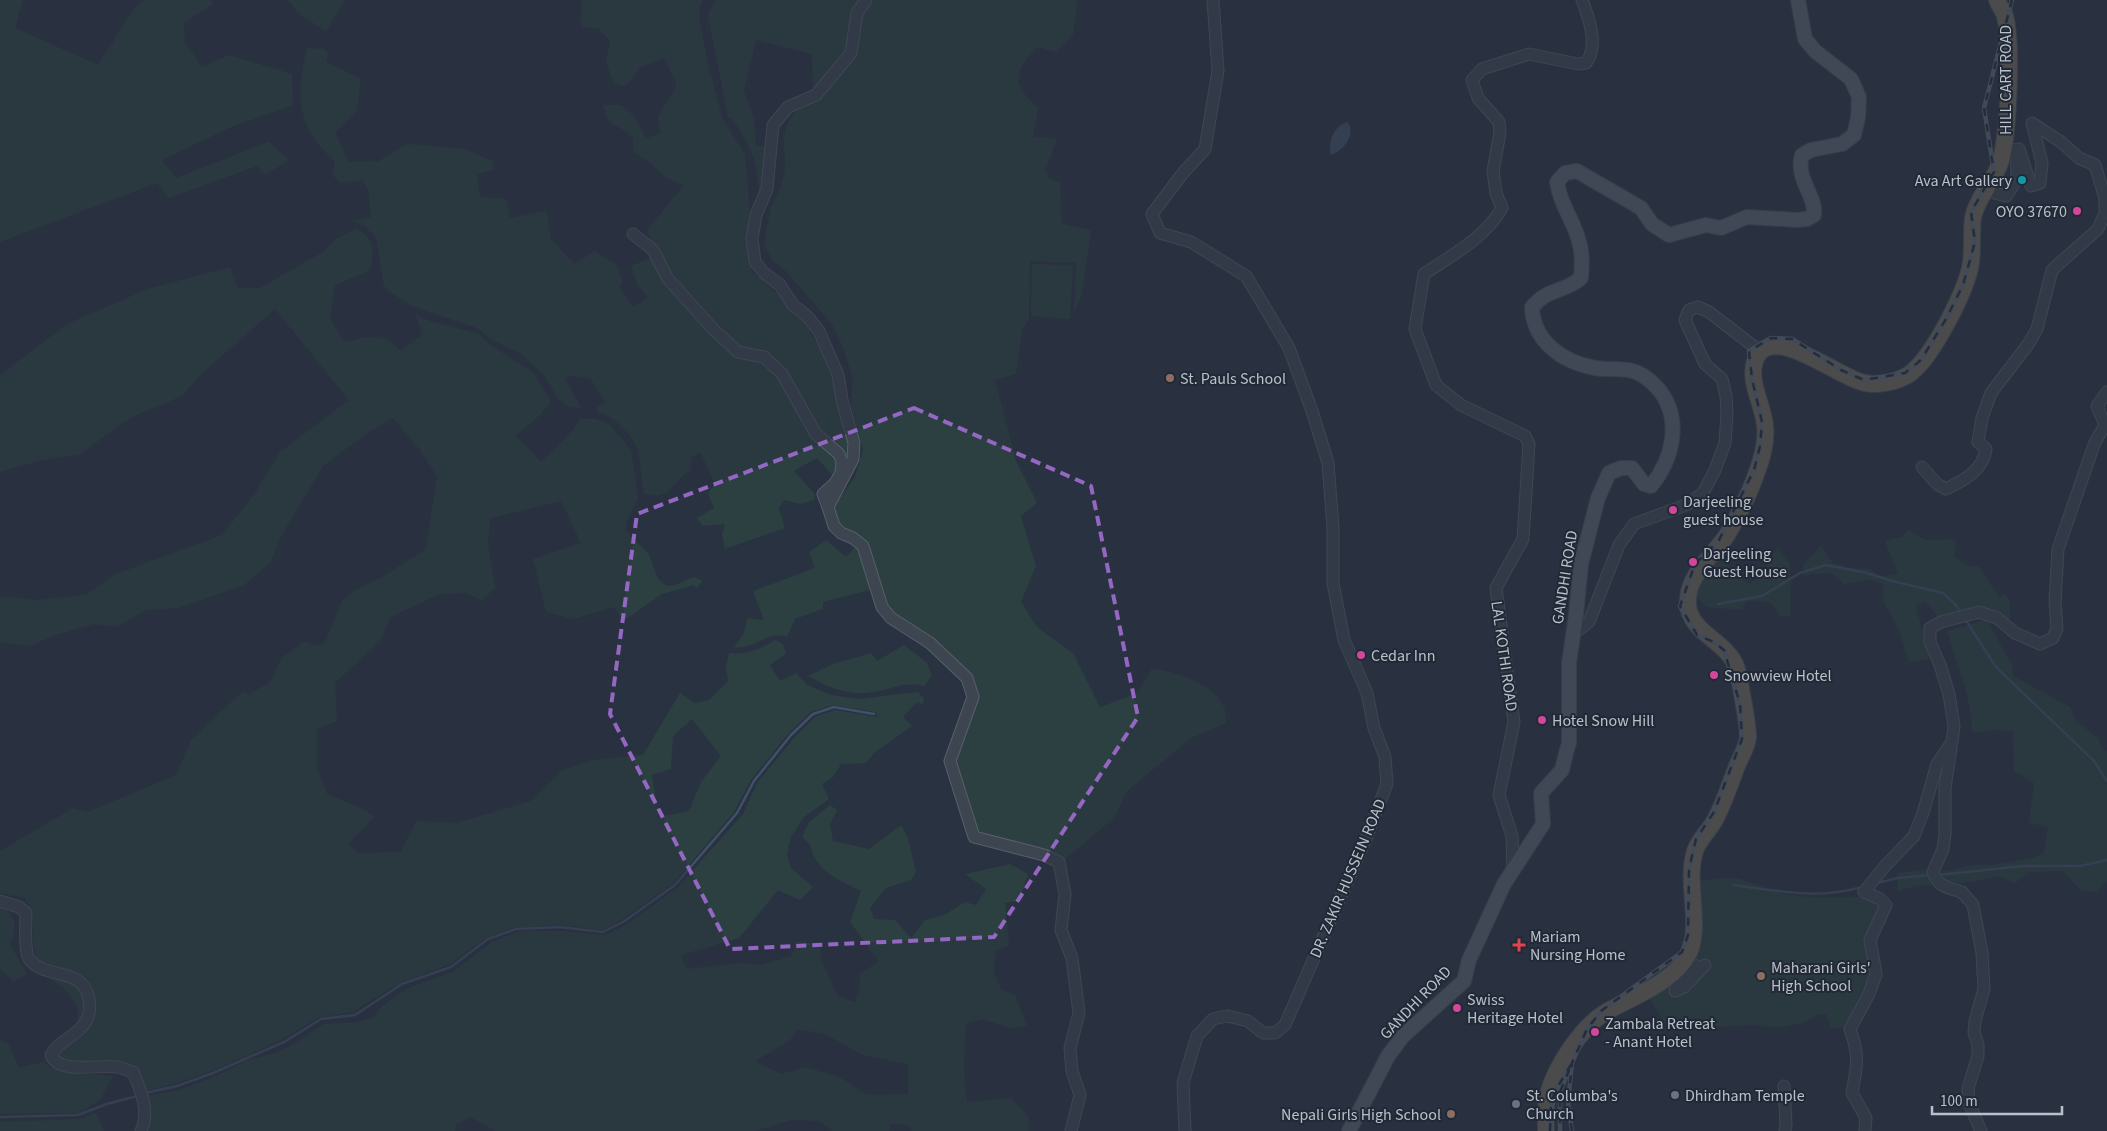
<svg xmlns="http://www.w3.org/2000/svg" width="2107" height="1131" viewBox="0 0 2107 1131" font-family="'Source Sans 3',sans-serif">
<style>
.green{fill:#2c4042;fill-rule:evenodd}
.water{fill:#405068}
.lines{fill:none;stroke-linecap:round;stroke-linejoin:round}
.stream{stroke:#405068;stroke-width:2.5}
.minor-casing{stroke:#585f6b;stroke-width:13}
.major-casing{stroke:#474d5a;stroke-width:16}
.highway-casing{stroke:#474f5b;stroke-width:18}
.minor{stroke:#3d4550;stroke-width:11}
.major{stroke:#5b6470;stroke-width:14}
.highway{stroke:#766b5b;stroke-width:16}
.rail-casing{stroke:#5f6977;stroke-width:4.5}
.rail{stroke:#212936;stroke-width:2.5;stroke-dasharray:8;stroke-linecap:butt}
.marked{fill:none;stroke:#9467c3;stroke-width:4;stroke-dasharray:10 6;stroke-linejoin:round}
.culture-dot{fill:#0f9aa8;stroke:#212936;stroke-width:2}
.hotel-dot{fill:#d1479c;stroke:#212936;stroke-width:2}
.education-dot{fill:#8d6e63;stroke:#212936;stroke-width:2}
.health-dot{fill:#e0444e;stroke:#212936;stroke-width:2}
.worship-dot{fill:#6b7280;stroke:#212936;stroke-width:2}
.labels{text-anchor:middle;stroke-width:4;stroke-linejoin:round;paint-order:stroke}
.street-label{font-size:16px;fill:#bac0ca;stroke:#212936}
.poi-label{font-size:16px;fill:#bac0ca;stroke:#212936;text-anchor:start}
</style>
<rect width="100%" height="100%" fill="#293240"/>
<g class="green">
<polygon points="0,0 23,0 15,28 98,65 136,6 145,0 212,0 212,5 184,23 185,42 202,67 229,55 292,74 293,105 231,127 162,160 176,178 268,142 289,160 265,175 257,166 169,198 157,183 0,242"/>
<polygon points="288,0 345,0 326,31 299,14"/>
<polygon points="582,0 703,0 700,6 699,17 709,68 723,120 745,154 750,214 747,253 752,272 781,297 806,324 822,353 836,391 851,454 843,467 788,378 740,347 720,331 669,273 662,253 652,243 647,230 684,185 668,179 650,163 633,151 633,137 608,120 603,105 621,105 634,116 646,138 661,134 658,117 677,85 664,58 641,67 625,87 614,83 606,63 610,41 598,28 581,27"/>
<path d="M715,0H861L848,50L813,91L812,54L756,40L744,90L754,119L756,145L766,147V171L758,206C760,179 757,158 742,134C738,127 735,121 728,117L708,15Z"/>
<path d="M869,0H1078L1073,35L1056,52L1038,47C1012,72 1012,84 1038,108L1033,137L1057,139L1045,171L1049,178L1060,183L1062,224L1091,230L1082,293L1074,315L1076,263L1030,261L1029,320L1022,330L1016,374L995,380L1016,461L1037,503L1021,516L1036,566L1021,602L1037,627L1073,653L1100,707L1138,693L1152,668C1177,673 1212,682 1224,707C1226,711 1225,719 1226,723L1191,738L1127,791L1114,818L1065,859L1060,860L975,831L954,763L971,678L895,616L886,605L865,545L845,531L835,517L832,509L855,477L863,450L851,405L853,379L843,347L832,324L785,270L773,261L765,246L766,231L771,208L780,189L785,170L784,138L788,122L797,109L854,55L860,18Z"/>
<path d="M307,48L325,49L328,55L326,62L361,79L357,111L335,132L349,162L379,161L407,144L464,149L493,161V170L477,174L480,197L506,199L510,218L547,211L551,239L574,264L595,251L616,265L623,282L619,287L633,307L648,298L637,284L631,266L653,257L713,333L762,362L778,375L784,390L807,426L835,454L837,462L834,477L817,458L794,471L815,494L814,500L800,504L784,500L779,508L785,528L725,549L722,534L725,524L703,526L697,518L714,508L708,494L715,483L700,452L690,458L691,470C677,476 673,493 660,495C655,496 649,495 644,494C641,481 641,459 637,448C632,435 612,414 598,412L596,408L606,403L590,378L570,376L565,378L582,409L568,406L559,400L544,375L520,353L492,340L477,328L412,306L393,294L384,286L376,238L365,226L353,221L371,217L368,189L362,180L340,183L332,174L335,162C326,152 314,141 308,128C296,101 301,75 307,48Z"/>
<path d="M356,229C375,237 375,253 369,271L335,285L330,319L345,342L367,337L387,339L401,351L423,334L415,314L432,322L479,334L490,345L534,373L551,402L536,419L515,435L541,462L568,436L580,419H596L609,424L631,450L638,498L627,521L625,530L649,554L658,579L666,586L675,585L694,577L703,581L696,589L694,585L662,594L622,622L615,607L573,619L546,612L533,559L581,543L561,501L490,518L488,545L495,588L482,600L465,593L439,594L391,617L380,641L335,683L337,721L317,729V768L327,794L365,810L374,817L348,844L359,853L401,852L416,821L456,823L531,801L563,770L592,760L643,755L680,693L695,703L709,700L728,681L726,667L729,653C747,655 759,650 775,640L783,644L786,654L770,665L780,681L796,673L807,685L831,695L858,699L918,692L924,699L923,705L917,702L903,717L912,726L874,753L866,763L841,764L833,777L822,784L829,799L804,817L791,837L787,854L791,868L813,887L800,900L778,890L739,938L681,955L686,969L742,963L761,965L792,956L796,942L819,944L823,964L838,996L855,1002L859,989L860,973L879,962L850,922L861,891C846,883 825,875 816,860C809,849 815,848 802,837L809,822L830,805L837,810L830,824L833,841L869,849L901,825L908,838L916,872L911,880L886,888L870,908L874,919L895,920L911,938L925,920L944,915L965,902L976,905L986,889L965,874L1010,864L1028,874L1020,900L1005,903L1009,945L995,951L994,972L1001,990L1015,995L1027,1026L1009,1028L983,1019L966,1023L964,1070L967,1102L1011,1098L1029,1117V1131H912L907,1125L891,1124L889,1131H833L819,1121L791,1120L755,1131H496L470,1117L457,1124L455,1131H149L151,1117L146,1096L179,1090L216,1076L248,1060L275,1053L290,1046L324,1024L358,1022L374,1017L381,1007L406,989L454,971L492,942L520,931H561L605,935L626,925L678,887L743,814L757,783L794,738L815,717L835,710L878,717L875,712L833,705L811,712L788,734L751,780L734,812L673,884L620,921L603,930L558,925L513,928L486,938L450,964L400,983L368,1002L353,1012L318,1018L281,1040L212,1071L174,1084L143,1091L134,1069L57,1060L55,1053L86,1026L88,986L45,965L37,958L34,947L33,914L25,898L0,893V851L73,808L88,812L176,775L191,740L243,691L249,695L271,681L281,658L306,641L314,646L325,643L342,601L356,590L381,578L426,549L437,476L420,450L393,418L370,431L323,466L281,536L270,563L244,585L178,608L146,610L117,627L94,624L55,635L30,646L0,642V598L8,597L36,600L86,595L116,574L222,535L254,495L280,452L349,400L275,309L199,376L182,396L136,415L115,428L81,454L42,460L0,472V375L69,323L148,289L230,267L237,288H260L323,252L336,239ZM692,719L721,756L701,782L689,811L659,817L652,775L671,769L673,736ZM798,1029L825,1034L863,1055L908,1064V1094L867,1095L841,1078L805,1067L781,1074L755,1061L789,1041Z"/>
<polygon points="1032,264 1073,265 1070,319 1031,316"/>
<polygon points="1908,530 1925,540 1956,539 1954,557 1970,567 1978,566 1999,597 2006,594 2010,603 2010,623 1998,615 1939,619 1925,601 1916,606 1929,659 1909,662 1899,630 1883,601 1883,584 1869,579 1844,584 1831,573 1813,574 1805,576 1803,565 1821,546 1832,562 1847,568 1869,569 1881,576 1898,574 1885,541 1902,537"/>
<path d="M826,540L846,557L855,547L862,554L874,589L823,602V609L795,619L787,637C767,630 754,650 734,647L744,633L747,618L764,620L753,591L815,568L809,552Z"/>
<polygon points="1777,548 1789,562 1791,585 1790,616 1780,616 1770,602 1746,601 1742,610 1706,607 1697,597 1700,576 1720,557 1748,584 1760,578"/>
<path d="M1987,620L2012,666L2013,676L2070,707L2076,721L2099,739L2102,749L2107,751V881L2097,892L2080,890L2063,871L2029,872L2015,883L1999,876L1964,883L1914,886L1898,891L1897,873L1924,870L1950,871L1970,865H1990L2029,859L2044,854L2048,827L2029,823L2034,783L2014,771L2013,731L1992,730L1972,733C1972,697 1957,665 1947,631Z"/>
<path d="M904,645L927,663L932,675L924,686C909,681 893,688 879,691C852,697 830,689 808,676L833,664L871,653L877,661Z"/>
<polygon points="1726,878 1740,879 1787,895 1820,898 1860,897 1879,906 1871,926 1873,975 1845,1028 1831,1028 1826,1014 1817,1015 1804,1022 1777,1028 1754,1025 1680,1029 1667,1025 1649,998 1690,960 1699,881"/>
<path d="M0,907H4C17,922 17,926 10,945L27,973L14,982L0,969Z"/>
<polygon points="53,975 64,977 84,990 87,1015 77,1021 78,1008 65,989 49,978"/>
<path d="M0,1040L9,1045L19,1068L43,1062C58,1075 92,1073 113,1076L100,1100L79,1113L0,1114Z"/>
<polygon points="96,1113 104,1131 0,1131 0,1122 80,1119"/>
</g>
<path class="water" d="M1348,122C1356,135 1344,150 1331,155C1327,142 1335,124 1348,122Z"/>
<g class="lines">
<g class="stream">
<polyline points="1718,604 1762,596 1800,573 1826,565 1867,573 1892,581 1943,593 1955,604 1961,613"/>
<polyline points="1965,619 1996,667 2094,761 2107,781"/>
<polyline points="1939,875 2023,866 2080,866 2107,860"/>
<polyline points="1877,883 1898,878 1931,875"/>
<path d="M1733,885C1780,891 1815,900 1862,887"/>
<polyline points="145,1093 177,1086 213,1073 284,1042 321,1019 355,1015 402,984 451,967 488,939 516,929 559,927 603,932 623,922 675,885 737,813 754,781 791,735 813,714 834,707 874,714"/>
<polyline points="0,1117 78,1115 107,1104 137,1096"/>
</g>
<g class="minor-casing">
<g id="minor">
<polyline points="866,0 857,13 851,53 816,95 788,107 773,125 767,189 756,215 752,239 755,262 764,273 780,285 793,305 807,316 819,331 838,375 842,400 854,443 853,459 828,507 834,526 841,533 853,538 863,546 882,607 891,618 930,643 967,678 973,697 950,761 974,837 1044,855 1059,862 1065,894 1061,930 1072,958 1079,1013 1070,1048 1072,1071 1080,1095 1071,1131"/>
<polyline points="633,234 653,250 668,279 714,330 738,352 764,357 782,374 816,434 839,454 842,462 841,473 835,483 823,494 828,507"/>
<path d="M1922,467L1937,484L1946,489C1964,480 1983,471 1986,449L1978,442L1982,418L1991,393L2029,343L2037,329L2052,270L2098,229L2105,213V198L2095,165L2079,158L2061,142L2032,123L2042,163L2040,183L2031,186L2019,149L2014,150C2018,171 2020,179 2006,196L1987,191"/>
<polyline points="1573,634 1589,622 1619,545 1634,524 1686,505 1703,493 1715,470 1725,443 1727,413 1726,396 1722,379 1705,364 1685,320 1689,310 1698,307 1709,312 1761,352"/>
<path d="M1951,748L1945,788V834L1943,849L1933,872C1938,887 1948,888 1962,892L1973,905L1982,953L1984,989L1975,1021L1974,1032L1978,1045V1056L1968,1088L1969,1103L1981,1131"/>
<path d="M1513,871L1512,836L1499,795L1514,722L1496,588L1523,539L1529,444L1525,436L1461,405L1436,385L1415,329L1424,274C1452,255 1485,238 1502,208L1496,193L1493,171L1500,133L1499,122L1478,98L1472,80L1482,69L1529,54L1578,64L1586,63C1599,46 1589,18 1582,0"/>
<path d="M0,901L19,907L26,913C26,923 24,951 29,959C45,980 83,966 89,999C90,1005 90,1015 86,1021C78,1036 59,1040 51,1055C59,1075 100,1064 118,1067C123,1068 128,1071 133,1072C141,1091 150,1112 141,1131"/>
<polyline points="1680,971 1691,963 1696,966 1678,984 1675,991 1684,987 1705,965"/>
<polyline points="1784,1086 1786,1124 1785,1131"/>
<polyline points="1185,1131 1183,1083 1197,1036 1213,1019 1227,1016 1248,1021 1263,1033 1275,1033 1285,1025 1367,836 1387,784 1385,757 1374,728 1367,693 1344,640 1333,583 1333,527 1328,463 1312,411 1289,348 1246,276 1191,242 1160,233 1152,214 1183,173 1205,149 1218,71 1213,0"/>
<path d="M1865,1131L1866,1118L1852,1093C1857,1065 1860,1057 1850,1029L1869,994L1876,974L1870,940L1886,905L1880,899L1864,892L1885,866L1914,836L1923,813L1937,764L1952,742L1954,726L1949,694L1940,665L1930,642V628L1941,622L1979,612L1997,618L2015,633L2040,644L2053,638L2057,628L2055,602L2058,549L2095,442L2105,425L2097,406L2107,392"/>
</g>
</g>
<g class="major-casing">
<path id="major" d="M1349,1131L1388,1056L1403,1036L1464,981L1469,960L1504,884L1543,824L1541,793L1562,770L1566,753L1569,743V663L1576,615L1581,564L1598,498L1609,473L1621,468H1632L1644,484L1651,486C1673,459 1682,420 1660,391C1652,382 1645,375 1633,371C1621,368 1607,370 1595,368C1562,362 1533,341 1532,307C1549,287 1564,293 1581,278C1582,264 1583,252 1578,238C1572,218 1560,204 1557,182L1565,173L1577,171L1641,208L1652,224L1669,235L1706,225L1721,228L1747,217L1797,220L1807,219L1814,215C1817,197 1795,179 1802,155L1811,150L1842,144L1854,135L1858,118L1859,97L1851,79L1815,51L1805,39L1798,0"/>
</g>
<g class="highway-casing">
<path id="highway" d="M1546,1131C1546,1119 1545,1106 1548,1094C1555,1067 1582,1026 1606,1012C1632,997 1675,982 1689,953C1702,924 1685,883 1695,851C1699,839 1709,831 1715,820C1724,803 1730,784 1737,766C1740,758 1747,747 1748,738C1749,730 1739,675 1736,666C1726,641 1689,632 1688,604C1686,576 1713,556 1727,535C1739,515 1751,490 1758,469C1763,455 1767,440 1765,425C1763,405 1748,381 1755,361C1770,319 1839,379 1865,383C1878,386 1896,382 1908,375C1930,362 1968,289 1971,262C1973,248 1971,232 1973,218C1976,200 1992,183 1999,166C2009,142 2013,37 2004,13C2003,11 1997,2 1997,0"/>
</g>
<use href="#minor" class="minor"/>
<use href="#major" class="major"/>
<use href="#highway" class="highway"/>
<g class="rail-casing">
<g id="rail">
<polyline points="1550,1131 1551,1105 1555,1091 1572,1063 1560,1092 1560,1131"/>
<polyline points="1572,1131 1568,1102 1572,1063 1587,1029 1601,1011 1682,952 1688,935 1689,869 1696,839 1714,812 1742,739 1740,704 1724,650 1714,642 1697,635 1680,606 1695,564 1719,540 1754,470 1760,446 1762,422 1752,379 1749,351 1771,338 1792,339 1841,370 1864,380 1905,373 1921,360 1946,319 1963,285 1975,242 1971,212 1994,172 1984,108 2012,0"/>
</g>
</g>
<use href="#rail" class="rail"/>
</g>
<path d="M0 0H2107V1131H0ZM914,408L1091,486L1138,717L994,937L730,949L610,714L637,514Z" fill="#293240" fill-opacity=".55" fill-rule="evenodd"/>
<path class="marked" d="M914,408L1091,486L1138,717L994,937L730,949L610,714L637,514Z"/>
<circle class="culture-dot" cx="2022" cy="180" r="5"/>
<g class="hotel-dot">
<circle cx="2077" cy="211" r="5"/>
<circle cx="1673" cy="510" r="5"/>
<circle cx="1693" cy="562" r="5"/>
<circle cx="1361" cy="655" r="5"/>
<circle cx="1714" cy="675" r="5"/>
<circle cx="1542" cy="720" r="5"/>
<circle cx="1457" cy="1008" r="5"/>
<circle cx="1595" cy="1032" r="5"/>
</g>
<g class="education-dot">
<circle cx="1170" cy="378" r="5"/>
<circle cx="1761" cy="976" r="5"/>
<circle cx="1451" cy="1114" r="5"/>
</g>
<path class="health-dot" d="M1516.5 937.5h5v5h5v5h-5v5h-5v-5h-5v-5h5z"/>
<g class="worship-dot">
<circle cx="1675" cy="1095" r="5"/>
<circle cx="1516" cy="1104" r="5"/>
</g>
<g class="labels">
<g class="street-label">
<text transform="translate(2005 80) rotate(-90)" y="6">HILL CART ROAD</text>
<text transform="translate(1564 577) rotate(-81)" y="6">GANDHI ROAD</text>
<text transform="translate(1505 656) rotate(82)" y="6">LAL KOTHI ROAD</text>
<text transform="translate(1347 878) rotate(-67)" y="6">DR. ZAKIR HUSSEIN ROAD</text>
<text transform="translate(1415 1002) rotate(-46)" y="6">GANDHI ROAD</text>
</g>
<g class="poi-label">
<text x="2012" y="186" text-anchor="end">Ava Art Gallery</text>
<text x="2067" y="217" text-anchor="end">OYO 37670</text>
<text x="1180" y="384">St. Pauls School</text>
<text x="1683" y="507">Darjeeling<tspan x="1683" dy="18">guest house</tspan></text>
<text x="1703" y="559">Darjeeling<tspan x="1703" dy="18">Guest House</tspan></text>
<text x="1371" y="661">Cedar Inn</text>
<text x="1724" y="681">Snowview Hotel</text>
<text x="1552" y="726">Hotel Snow Hill</text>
<text x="1530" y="942">Mariam<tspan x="1530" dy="18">Nursing Home</tspan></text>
<text x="1771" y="973">Maharani Girls'<tspan x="1771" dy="18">High School</tspan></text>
<text x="1467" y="1005">Swiss<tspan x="1467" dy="18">Heritage Hotel</tspan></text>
<text x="1605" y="1029">Zambala Retreat<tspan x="1605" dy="18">- Anant Hotel</tspan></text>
<text x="1526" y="1101">St. Columba's<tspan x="1526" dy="18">Church</tspan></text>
<text x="1685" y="1101">Dhirdham Temple</text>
<text x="1441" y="1120" text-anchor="end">Nepali Girls High School</text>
</g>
</g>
<path d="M1932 1106v8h130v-8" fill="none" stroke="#bac0ca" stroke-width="2.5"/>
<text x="1940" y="1106" font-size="15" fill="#bac0ca" stroke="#212936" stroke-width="4" paint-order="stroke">100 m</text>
</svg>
